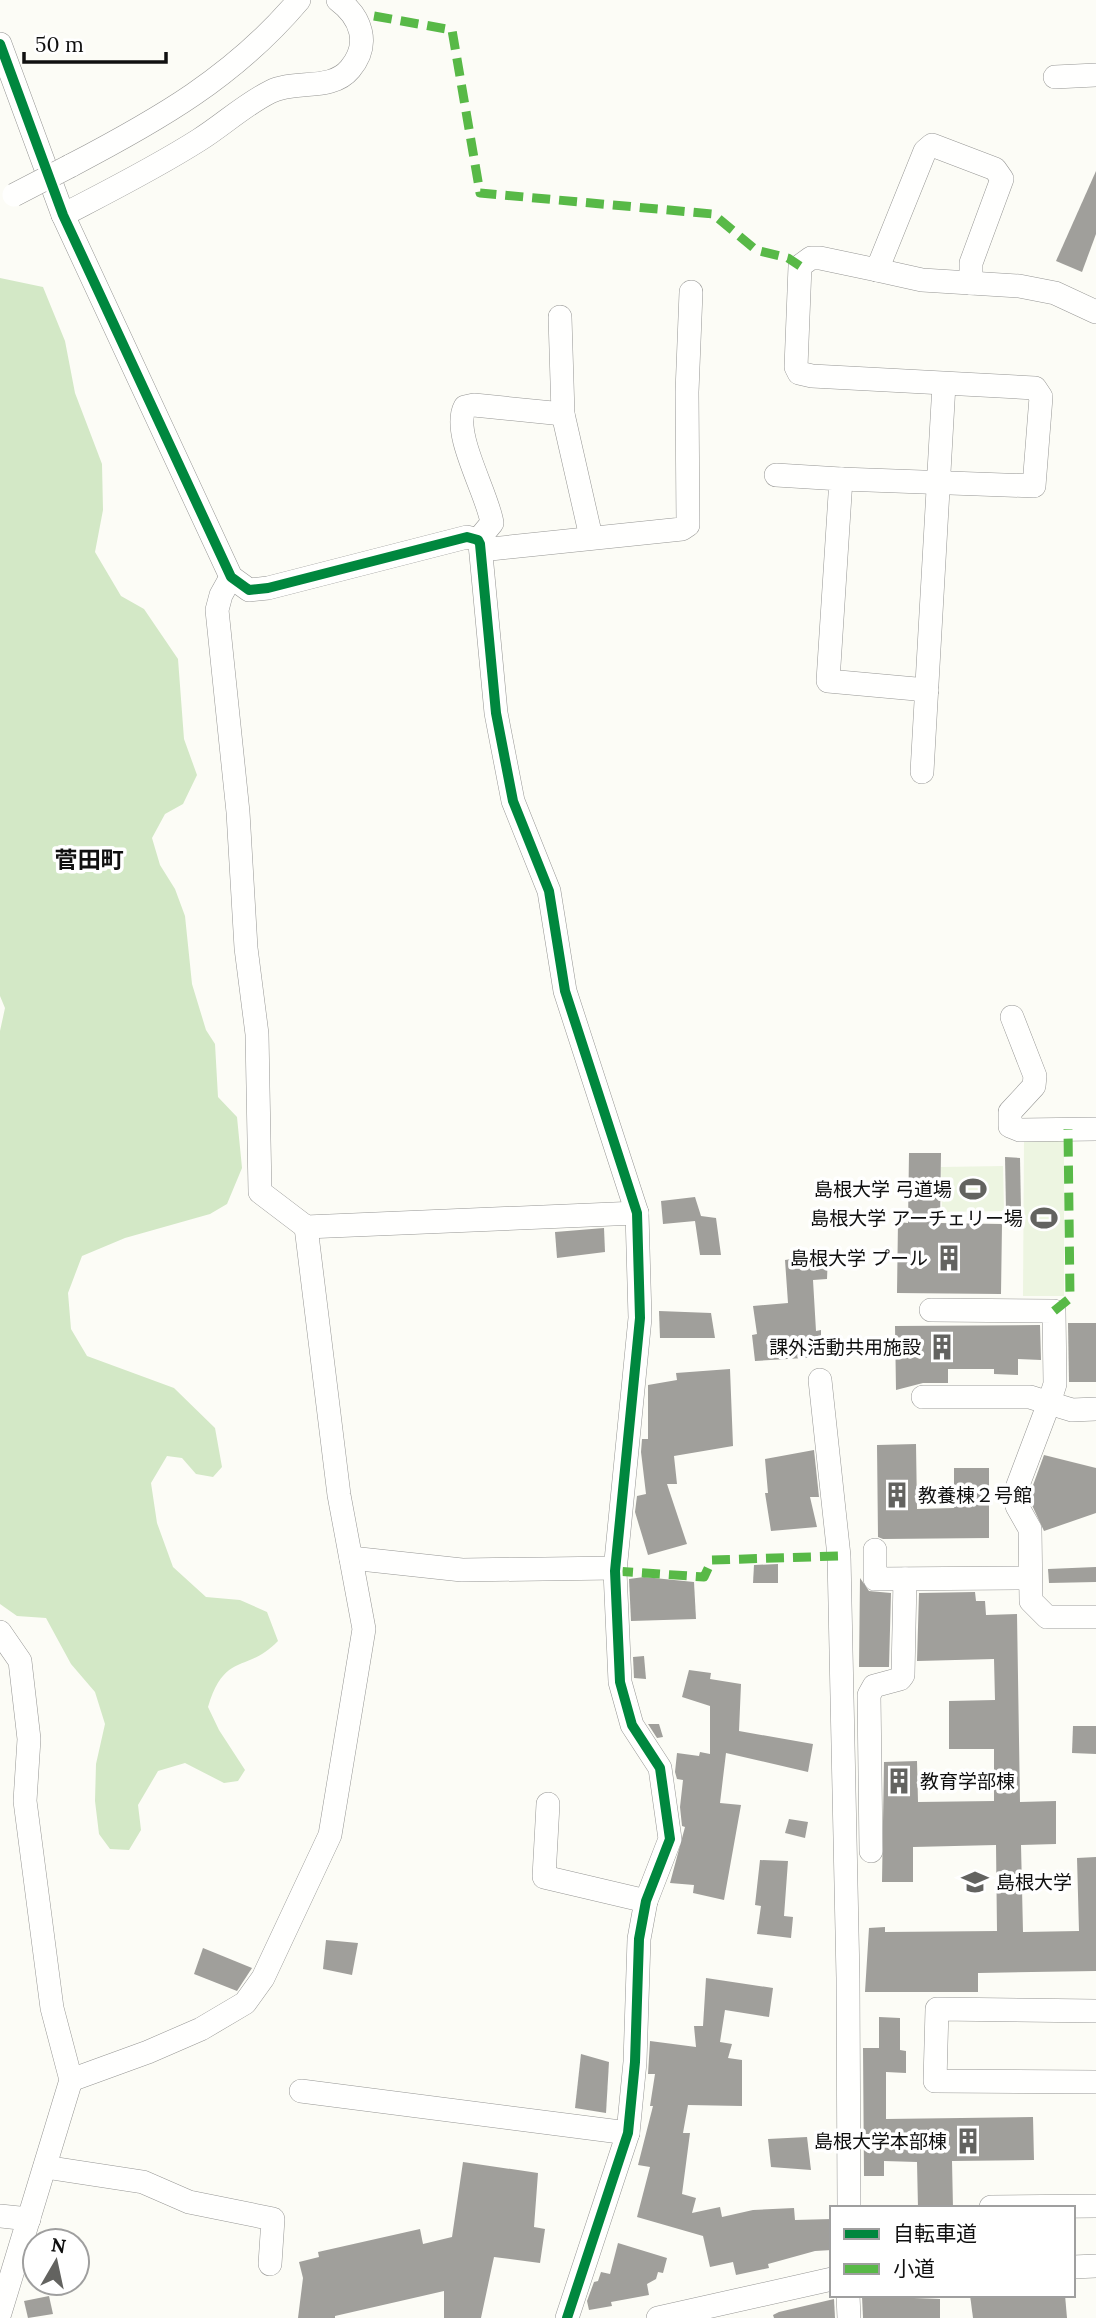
<svg xmlns="http://www.w3.org/2000/svg" width="1096" height="2318" viewBox="0 0 1096 2318" font-family="Lora,'Noto Sans JP',serif">
<style>
.forest{fill:#d3e8c6}
.pitch{fill:#edf5e1}
.building{fill:#a09f9b}
.lines{fill:none;stroke-linecap:round;stroke-linejoin:round}
.minor-casing{stroke:#969694;stroke-width:24}
.minor{stroke:#fffffe;stroke-width:23}
.minor-bridge-casing{stroke:#969694;stroke-width:24;stroke-linecap:butt}
.minor-bridge{stroke:#fffffe;stroke-width:23}
.quiet{stroke:#58b947;stroke-width:9;stroke-dasharray:18 9;stroke-linecap:butt}
.cycleway-casing{stroke:#fff;stroke-width:15}
.cycleway{stroke:#00873e;stroke-width:10}
.labels{text-anchor:middle;stroke-width:7;stroke-linejoin:round;paint-order:stroke}
.poi-label{font-size:19px;fill:#101010;stroke:#fff;text-anchor:end}
.quarter-label{font-size:23px;font-weight:bold;fill:#101010;stroke:#fff}
</style>
<rect width="100%" height="100%" fill="#fcfcf6"/>
<path class="forest" d="M0,278L43,287L65,341L75,393L102,464L103,510L95,552L121,596L144,609L178,659L184,739L197,775L183,804L165,814L152,838L160,865L175,889L185,916L192,984L206,1030L215,1044L218,1097L237,1117L242,1168L227,1204L210,1214L125,1238L82,1256L68,1293L71,1329L87,1356L174,1388L215,1428L222,1467L213,1477L196,1474L182,1458L167,1456L151,1483L157,1523L173,1567L206,1597L240,1600L267,1612L278,1641C246,1674 225,1651 208,1707L219,1730L245,1770L238,1781L224,1783L185,1763L158,1771L138,1805L141,1830L129,1850L110,1849L99,1834L95,1801L96,1764L105,1724L95,1692L71,1664L46,1618L17,1616L0,1604V1031L5,1008L0,996Z"/>
<g class="pitch">
<polygon points="1024,1140 1064,1140 1064,1296 1023,1296"/>
<polygon points="1003,1166 1004,1211 942,1212 941,1167"/>
</g>
<g class="building">
<polygon points="1096,171 1096,234 1082,272 1056,261"/>
<polygon points="909,1153 941,1153 940,1223 1002,1224 1001,1294 897,1293 898,1222 908,1223"/>
<polygon points="1005,1157 1020,1158 1021,1210 1006,1210"/>
<polygon points="695,1197 701,1216 716,1218 721,1255 700,1255 695,1221 663,1224 661,1201"/>
<polygon points="604,1228 605,1252 557,1258 555,1232"/>
<polygon points="828,1254 827,1279 813,1280 816,1331 821,1330 821,1357 755,1361 752,1335 757,1334 753,1306 788,1303 785,1260"/>
<polygon points="659,1311 711,1313 715,1338 660,1338"/>
<polygon points="1068,1323 1096,1323 1096,1382 1069,1382"/>
<polygon points="1040,1325 1041,1360 1018,1359 1018,1375 994,1374 994,1369 948,1369 948,1383 923,1383 896,1390 895,1326"/>
<polygon points="730,1369 733,1446 674,1456 677,1484 667,1484 687,1544 648,1555 635,1512 637,1496 646,1494 641,1452 642,1439 648,1439 648,1385 677,1380 676,1373"/>
<polygon points="916,1444 917,1509 954,1508 954,1468 989,1468 989,1538 883,1539 878,1537 877,1445"/>
<polygon points="814,1450 819,1497 810,1497 817,1527 771,1531 765,1493 768,1493 765,1459"/>
<polygon points="1044,1455 1096,1468 1096,1513 1044,1531 1031,1503 1032,1488"/>
<polygon points="778,1564 778,1583 753,1583 754,1565"/>
<polygon points="1096,1567 1096,1582 1049,1583 1048,1569"/>
<polygon points="644,1577 694,1582 696,1619 631,1621 629,1579"/>
<polygon points="860,1578 869,1591 891,1593 889,1667 859,1667"/>
<polygon points="975,1592 976,1601 985,1601 986,1615 1017,1614 1020,1802 1056,1801 1056,1844 1021,1845 1023,1932 1079,1931 1077,1858 1096,1857 1096,1971 978,1973 978,1992 865,1992 869,1928 885,1927 885,1932 997,1931 996,1845 913,1847 913,1882 882,1882 884,1762 917,1761 918,1802 994,1801 994,1749 949,1749 949,1701 995,1700 994,1659 917,1661 919,1593"/>
<polygon points="644,1656 646,1679 634,1678 633,1657"/>
<polygon points="689,1670 711,1673 710,1679 741,1684 739,1731 813,1744 808,1772 726,1753 720,1803 741,1805 724,1900 693,1893 694,1885 670,1883 685,1827 682,1826 680,1807 683,1780 677,1779 675,1772 677,1753 699,1756 700,1752 710,1754 710,1706 682,1697"/>
<polygon points="648,1724 659,1724 663,1737 657,1738"/>
<polygon points="1073,1726 1096,1726 1096,1754 1072,1753"/>
<polygon points="789,1819 808,1822 805,1838 785,1833"/>
<polygon points="760,1860 788,1861 784,1916 793,1917 791,1938 757,1934 761,1906 755,1905"/>
<polygon points="326,1940 358,1943 352,1975 323,1969"/>
<polygon points="203,1948 252,1968 237,1991 194,1974"/>
<polygon points="706,1978 773,1988 769,2017 725,2010 720,2042 732,2044 728,2058 742,2060 742,2106 688,2105 683,2133 690,2133 682,2194 696,2198 692,2213 720,2207 722,2217 753,2210 794,2208 795,2220 832,2219 832,2250 815,2251 768,2264 769,2268 736,2275 733,2262 710,2267 703,2236 637,2217 650,2167 638,2165 653,2106 650,2106 655,2074 648,2074 650,2041 696,2047 694,2026 703,2026"/>
<polygon points="879,2017 900,2018 900,2050 906,2051 906,2073 886,2072 886,2119 1033,2117 1034,2160 952,2161 953,2208 918,2208 917,2162 884,2161 884,2176 864,2176 863,2048 879,2048"/>
<polygon points="581,2054 609,2062 606,2113 575,2108"/>
<polygon points="807,2137 811,2170 771,2167 768,2139"/>
<polygon points="463,2162 538,2173 534,2227 545,2229 540,2263 494,2257 481,2318 444,2318 444,2291 335,2316 335,2318 298,2318 303,2278 299,2262 319,2257 318,2252 420,2229 423,2244 452,2237"/>
<polygon points="618,2243 667,2258 663,2273 658,2272 656,2279 647,2284 649,2295 611,2302 612,2306 589,2310 587,2301 594,2282 598,2281 601,2272 610,2274"/>
<polygon points="970,2295 1065,2295 1067,2318 973,2318"/>
<polygon points="49,2296 53,2314 28,2318 24,2301"/>
<polygon points="862,2296 940,2299 940,2318 863,2318"/>
<polygon points="834,2299 835,2318 774,2318 773,2315 779,2312"/>
</g>
<g class="lines">
<g class="minor-casing">
<g id="minor">
<polyline points="0,44 63,215 231,577 249,590 268,588 467,537 478,540 480,544 496,713 513,801 549,891 565,991 637,1213 640,1318 615,1571 620,1682 632,1725 660,1768 670,1839 646,1901 639,1939 635,2062 628,2133 567,2318"/>
<polyline points="1055,77 1096,75"/>
<path d="M70,166C158,120 234,77 299,0"/>
<path d="M63,215C109,191 155,168 199,140C223,125 244,105 270,92C295,79 331,92 350,69C371,44 361,17 338,0"/>
<polyline points="877,270 922,280 1019,286 1055,293 1096,312"/>
<polyline points="560,317 563,414 591,537"/>
<polyline points="776,475 841,479 828,681 927,690"/>
<polyline points="841,479 1034,486 1041,397 1035,388 812,376 799,373 796,367 800,266 811,258 820,258 877,270 925,151 932,145 995,169 1002,179 971,263 971,283"/>
<path d="M478,540L492,523C488,494 451,433 465,407L474,405L563,414"/>
<polyline points="481,550 682,529 688,525 687,392 691,292"/>
<polyline points="231,577 221,595 217,610 238,812 246,948 257,1034 260,1192 306,1227 637,1213"/>
<polyline points="922,772 944,384"/>
<polyline points="1012,1017 1035,1076 1034,1086 1010,1112 1010,1126 1020,1130 1096,1129"/>
<polyline points="820,1380 839,1556 848,1978 849,2208"/>
<polyline points="923,1397 1030,1397 1049,1403 1055,1384 1054,1311 931,1310"/>
<polyline points="1096,1409 1072,1410 1049,1403 1018,1485 1017,1506 1030,1529 1031,1601 1047,1617 1096,1617"/>
<polyline points="875,1550 875,1579 1029,1578"/>
<polyline points="351,1558 462,1570 615,1568"/>
<polyline points="0,1632 20,1661 29,1739 25,1801 52,2008 71,2080 0,2313"/>
<polyline points="548,1804 544,1877 646,1901"/>
<polyline points="871,1851 869,1695 874,1686 900,1679 903,1675 905,1579"/>
<polyline points="1096,2011 937,2009 935,2081 1096,2082"/>
<polyline points="71,2080 148,2052 201,2029 245,2003 263,1978 330,1835 364,1629 339,1495 306,1227"/>
<polyline points="301,2091 628,2133"/>
<polyline points="45,2167 143,2182 189,2202 273,2219 270,2264"/>
<polyline points="991,2207 1096,2206"/>
<polyline points="0,2216 29,2219"/>
<polyline points="1073,2267 1096,2266"/>
<polyline points="848,2295 849,2318"/>
<polyline points="658,2318 832,2279"/>
</g>
</g>
<use href="#minor" class="minor"/>
<g class="minor-bridge-casing">
<polyline id="minor-bridge" points="14,195 70,166"/>
</g>
<use href="#minor-bridge" class="minor-bridge"/>
<g class="quiet">
<polyline points="374,16 452,30 480,193 713,214 756,250 788,258 800,266"/>
<polyline points="1054,1311 1070,1298 1068,1129"/>
<polyline points="615,1571 704,1577 712,1560 839,1556"/>
</g>
<g class="cycleway-casing">
<polyline id="cycleway" points="0,44 63,215 231,577 249,590 268,588 467,537 478,540 480,544 496,713 513,801 549,891 565,991 637,1213 640,1318 615,1571 620,1682 632,1725 660,1768 670,1839 646,1901 639,1939 635,2062 628,2133 567,2318"/>
</g>
<use href="#cycleway" class="cycleway"/>
</g>
<defs>
<g id="stadium-bare" transform="scale(2.1)"><path d="M0-5a6.5 5 0 1 0 0 10a6.5 5 0 1 0 0-10ZM-3.5-1.8h7v3.6h-7Z" fill="#636360" stroke="#fff" stroke-width="2.5" paint-order="stroke"/></g>
<g id="building-bare" transform="scale(2.1)"><path d="M-4-6H4V6H1V3H-1V6H-4ZM-2.5-4.3h1.7v1.8h-1.7ZM.8-4.3h1.7v1.8H.8ZM-2.5-1h1.7V.8h-1.7ZM.8-1h1.7V.8H.8Z" fill="#636360" stroke="#fff" stroke-width="2.5" paint-order="stroke"/></g>
<g id="university-bare" transform="scale(2.1)"><path d="M0-5L7-2L0 1L-7-2ZM-4 1L0 2.5L4 1V4Q0 6-4 4Z" fill="#636360" stroke="#fff" stroke-width="2.5" paint-order="stroke"/></g>
</defs>
<g fill-rule="evenodd">
<use href="#stadium-bare" x="973" y="1189"/>
<use href="#stadium-bare" x="1044" y="1218"/>
<use href="#building-bare" x="949" y="1258"/>
<use href="#building-bare" x="942" y="1347"/>
<use href="#building-bare" x="897" y="1495"/>
<use href="#building-bare" x="899" y="1781"/>
<use href="#university-bare" x="975" y="1882"/>
<use href="#building-bare" x="968" y="2141"/>
</g>
<g class="labels">
<g class="poi-label">
<text x="952" y="1196">島根大学 弓道場</text>
<text x="1023" y="1225">島根大学 アーチェリー場</text>
<text x="928" y="1265">島根大学 プール</text>
<text x="921" y="1354">課外活動共用施設</text>
<text x="918" y="1502" text-anchor="start">教養棟２号館</text>
<text x="920" y="1788" text-anchor="start">教育学部棟</text>
<text x="996" y="1889" text-anchor="start">島根大学</text>
<text x="947" y="2148">島根大学本部棟</text>
</g>
<g class="quarter-label">
<text x="89" y="868">菅田町</text>
</g>
</g>
<rect x="830" y="2206" width="245" height="91" fill="#ffffff" stroke="#9f9f9f" stroke-width="2"/>
<rect x="844" y="2229" width="35" height="10" fill="#00873e" stroke="#9f9f9f" stroke-width="2"/>
<text x="893" y="2241" font-size="21" fill="#101010">自転車道</text>
<rect x="844" y="2264" width="35" height="10" fill="#58b947" stroke="#9f9f9f" stroke-width="2"/>
<text x="893" y="2276" font-size="21" fill="#101010">小道</text>
<g transform="translate(56 2262) rotate(9)"><circle r="33" fill="#ffffff" stroke="#9f9f9f" stroke-width="2"/>
<path d="M0-5L12 26L0 18L-12 26Z" fill="#636360"/>
<text y="-10" font-size="19" font-weight="bold" text-anchor="middle" fill="#101010">N</text>
</g>
<path d="M24 52v10h142v-10" fill="none" stroke="#101010" stroke-width="3.5"/>
<text x="35" y="52" font-size="21" fill="#101010" stroke="#ffffff" stroke-width="5" paint-order="stroke">50 m</text>
</svg>
